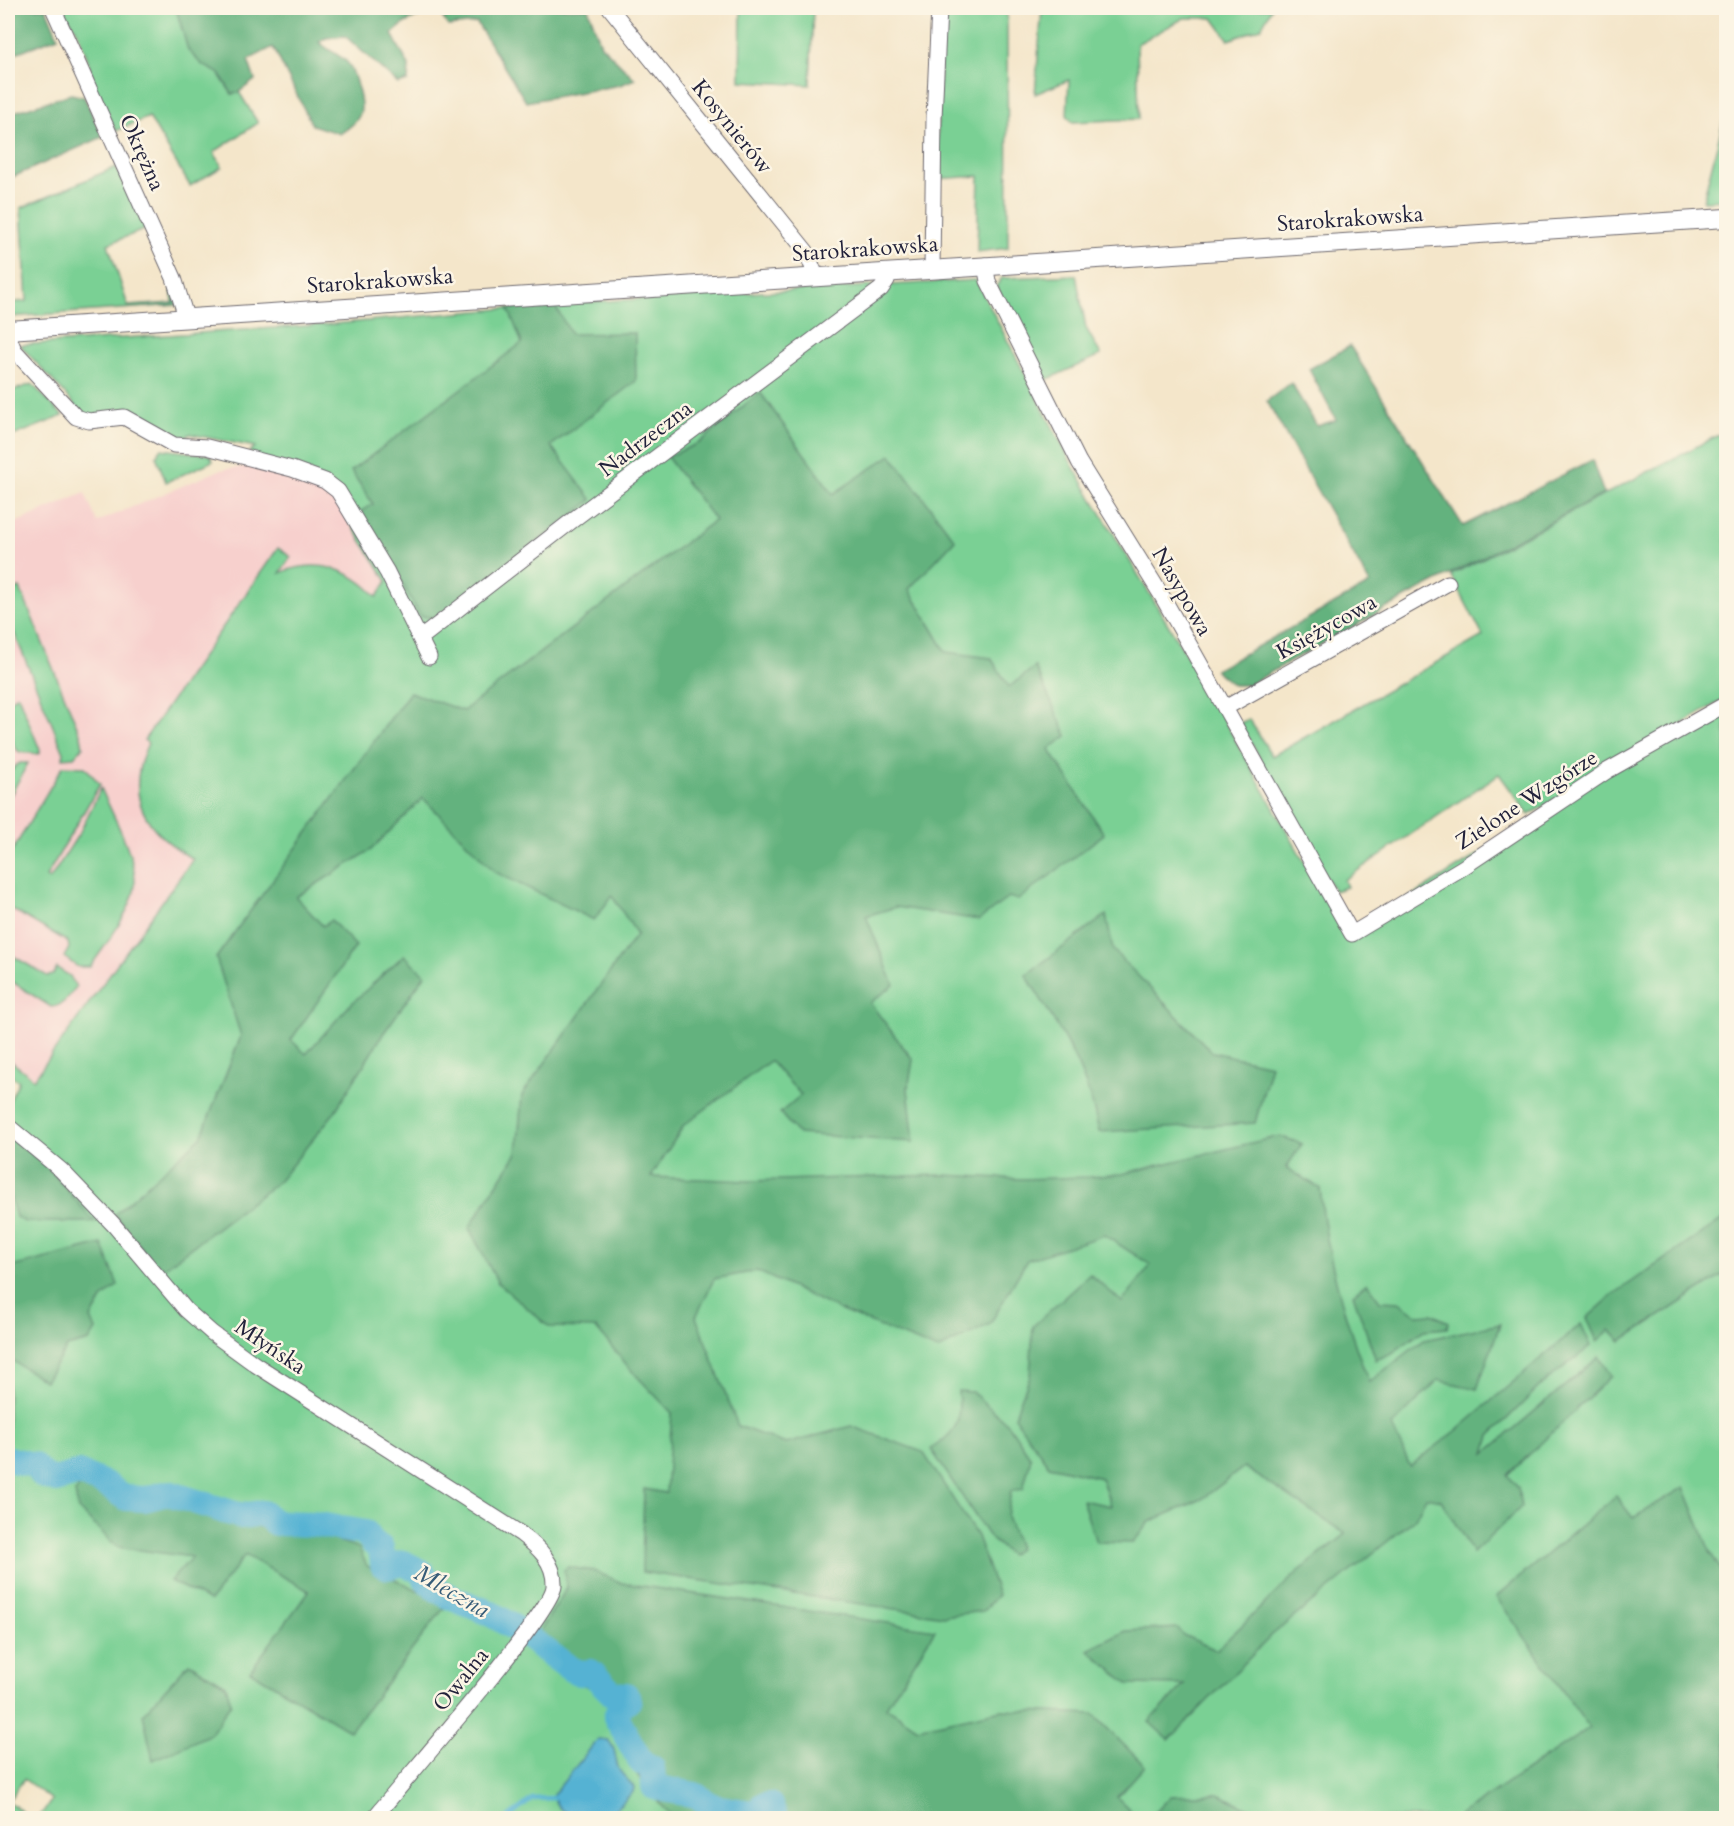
<svg xmlns="http://www.w3.org/2000/svg" width="1734" height="1826" viewBox="0 0 1734 1826" font-family="Cardo,serif">
<style>
.built{fill:#f7d0cd}
.green{fill:#7ad094;stroke:#4e7968;stroke-width:1.5}
.forest{fill:#63b27e;stroke:#426a5c;stroke-width:1.5}
.water{fill:#54b2d3;stroke:#3b6a87;stroke-width:1.5}
.lines{fill:none;stroke-linecap:round;stroke-linejoin:round}
.stream{stroke:#54b2d3;stroke-width:4.5}
.river{stroke:#54b2d3;stroke-width:26}
.minor-casing{stroke:#6c676d;stroke-width:17}
.tertiary-casing{stroke:#6c676d;stroke-width:20}
.minor{stroke:#fff;stroke-width:15}
.tertiary{stroke:#fff;stroke-width:18}
.labels{text-anchor:middle;stroke-width:5;stroke-linejoin:round;paint-order:stroke}
.street-label{font-size:22px;fill:#22223b;stroke:#fcf5e5}
.water-label{font-size:24px;font-style:italic;fill:#365c78;stroke:#fcf5e5}
</style>
<rect width="100%" height="100%" fill="#fcf5e5"/>
<filter id="ink" filterUnits="userSpaceOnUse"><feTurbulence type="fractalNoise" baseFrequency=".0167" numOctaves="2"/><feDisplacementMap in="SourceGraphic" scale="12" xChannelSelector="R" yChannelSelector="G"/><feConvolveMatrix kernelMatrix="1 2 1 2 8 2 1 2 1" color-interpolation-filters="sRGB"/></filter>
<filter id="wash" filterUnits="userSpaceOnUse"><feTurbulence type="fractalNoise" baseFrequency=".008" numOctaves="4" result="noise"/><feDisplacementMap in="SourceGraphic" scale="24" xChannelSelector="R" yChannelSelector="G"/><feGaussianBlur stdDeviation="1.35" result="paint"/><feColorMatrix in="noise" values="0 0 0 0 0 0 0 0 0 0 0 0 0 0 0 0 0 1.4 0 .05"/><feComposite in="paint" operator="in"/></filter>
<g filter="url(#wash)">
<rect width="100%" height="100%" fill="#f4e6ca"/>
<polygon class="built" points="259,465 329,489 387,581 68,1160 34,1080 8,1059 8,526 85,493 97,522 220,470"/>
<g class="green">
<polygon points="62,8 178,8 177,12 232,94 239,92 258,123 214,152 222,167 190,186 149,117 116,131 96,92 87,57 76,29"/>
<polygon points="741,8 813,8 810,85 740,81"/>
<polygon points="942,8 1007,8 1008,248 977,252 979,176 936,179"/>
<polygon points="1042,8 1272,8 1261,28 1229,40 1213,18 1184,18 1137,44 1139,119 1072,122 1067,115 1069,80 1035,94"/>
<polygon points="1726,110 1726,200 1703,201"/>
<polygon points="116,167 146,229 108,244 128,306 173,303 171,284 177,305 10,317 8,303 27,301 21,208"/>
<polygon points="1076,275 1086,328 1101,355 1046,380 996,286 1002,278"/>
<path d="M976,280L1074,468L1199,676L1347,937L1608,773L1726,710V1818H38L52,1800L24,1779L8,1801L31,1818H8V1104L19,1081L8,1074V1059L34,1079L193,859C145,831 123,798 148,743L144,740L278,548L291,557L280,573C317,558 351,568 377,597L387,581L329,489L249,452L255,447L190,434L180,440L129,410L85,416L20,345L334,324L554,304Z"/>
<polygon points="32,384 63,416 8,438 8,392"/>
<polygon points="1726,431 1726,698 1529,815 1499,774 1344,880 1347,887 1334,891 1240,723 1249,719 1272,756 1483,636 1451,575"/>
<polygon points="161,449 210,455 213,461 166,482 156,456"/>
<polygon points="20,588 81,736 83,747 74,757 63,758 64,753 8,618 8,592"/>
<path d="M18,695L40,750L39,754L19,752C8,741 7,717 8,701Z"/>
<path d="M20,763H28L8,800C7,787 7,769 20,763Z"/>
<path d="M63,766L85,767L100,784L46,877L50,879L80,832L101,788C112,814 137,858 135,885C133,910 104,947 90,967H78L64,957L69,948L68,942L8,907V858Z"/>
<path d="M8,953L47,976L53,975L57,968L70,976L76,987C69,996 63,1007 51,1007L8,979Z"/>
</g>
<g class="forest">
<polygon points="8,8 46,8 58,37 8,56"/>
<path d="M178,8H436L405,23L392,34L409,66L408,81L398,84L345,36L326,38L319,42C327,49 337,54 346,61C353,67 362,99 361,109C360,121 348,128 340,134L312,125L273,47L248,60L255,80L239,92L232,94L220,74L201,64L188,50L177,12Z"/>
<polygon points="437,8 588,8 601,45 635,79 620,85 526,102 477,23 448,26"/>
<polygon points="71,94 84,97 103,137 8,179 8,114"/>
<polygon points="554,304 571,334 635,333 636,381 551,446 592,500 437,618 420,616 396,572 358,513 373,504 351,471 522,343 508,308"/>
<polygon points="1350,346 1463,526 1592,460 1604,494 1414,593 1248,685 1233,685 1215,670 1370,584 1267,401 1291,383 1317,426 1336,420 1309,369"/>
<path d="M760,392L833,494L891,455L955,540L909,589L946,652L991,658L1009,687L1035,667L1067,736L1049,749L1104,834L1018,900L1009,897L979,920L896,907L866,916L894,985L870,1003L913,1060L908,1089L914,1142L798,1134L780,1113L801,1095L770,1061L684,1125L651,1177L749,1181L943,1175L1022,1179L1089,1177L1122,1174L1280,1136L1302,1144L1286,1168L1320,1188C1326,1254 1344,1319 1369,1382L1424,1340L1500,1324L1477,1389L1438,1380L1392,1426L1410,1466L1456,1431L1581,1324L1591,1346L1542,1384L1490,1436L1485,1453L1599,1357L1611,1376L1508,1475L1518,1488L1521,1507L1473,1553L1441,1500L1426,1497L1415,1519L1272,1635L1169,1740L1149,1722L1184,1685L1128,1684L1088,1650L1126,1631L1178,1628L1183,1635L1216,1650L1298,1572L1346,1534L1244,1467L1202,1499L1149,1522L1133,1543L1096,1542L1082,1500L1111,1506L1101,1478L1049,1466L1014,1417L1030,1376L1033,1326L1090,1274L1122,1302L1151,1265L1104,1235L1027,1260L990,1324L938,1350L844,1312L757,1271L714,1279L696,1317L738,1426L786,1444L851,1426L923,1452L977,1536L998,1595L983,1611L944,1616L642,1572L644,1489L666,1493L672,1413L631,1370L596,1328L549,1327L498,1283L469,1228L517,1153L522,1095L637,934L612,896L594,920L495,872L423,798L371,850L296,897L323,926L331,920L356,946L291,1040L306,1054L349,1006L404,955L425,975L383,1034L334,1113L279,1181L160,1271L115,1214L201,1137L241,1036L216,958L410,692L463,711L715,520L667,457L699,443Z"/>
<path d="M1106,915L1113,950L1212,1052L1271,1065L1255,1123L1099,1132C1087,1068 1059,1029 1026,975Z"/>
<polygon points="8,1135 46,1166 95,1222 25,1222 16,1217 8,1189"/>
<polygon points="1726,1217 1726,1273 1621,1341 1610,1330 1597,1341 1587,1318 1614,1294"/>
<polygon points="102,1244 118,1285 102,1299 91,1318 96,1330 89,1341 67,1347 45,1381 8,1358 8,1268"/>
<polygon points="1367,1283 1380,1301 1399,1302 1417,1315 1432,1314 1448,1322 1447,1328 1424,1330 1392,1353 1376,1360 1353,1294"/>
<path d="M958,1391L972,1392L1009,1425L1031,1458L1023,1489L1011,1491L1007,1517L1019,1548L1010,1555L989,1537L931,1449C958,1431 961,1423 958,1391Z"/>
<polygon points="81,1485 132,1509 167,1505 234,1523 324,1536 359,1548 367,1566 447,1604 350,1731 250,1671 309,1591 245,1555 210,1601 170,1581 192,1557 117,1547 78,1509 75,1492"/>
<polygon points="1684,1487 1711,1554 1726,1577 1726,1818 1456,1818 1589,1728 1496,1597 1616,1496 1633,1518"/>
<path d="M568,1567L594,1571L622,1583L935,1630L886,1707L918,1728L1002,1710L1093,1714L1145,1766L1117,1797L1138,1818H674C639,1784 617,1750 608,1700L592,1688L570,1680L528,1650L567,1588L564,1570Z"/>
<polygon points="189,1663 226,1685 231,1703 211,1734 153,1760 143,1714"/>
<polygon points="1219,1794 1268,1818 1150,1818 1171,1796"/>
</g>
<path class="water" d="M598,1739L608,1740C617,1750 614,1756 618,1767C620,1774 629,1780 634,1787L633,1792L606,1818C587,1819 558,1820 553,1795Z"/>
<g class="lines">
<polyline class="stream" points="508,1818 532,1799 553,1798"/>
<path class="river" d="M8,1459L33,1465L44,1476L56,1480L79,1473L105,1484L126,1498L145,1499L168,1493L241,1516L263,1513L275,1523L313,1524L366,1533L373,1543L381,1548L383,1565L388,1567L403,1563L422,1572C433,1597 471,1603 493,1615C521,1630 545,1651 571,1669L580,1673L591,1672L613,1694L626,1695L629,1700L621,1705L616,1717L641,1762L652,1768L654,1787L695,1795L714,1807L758,1814L762,1806L770,1805L775,1818"/>
</g>
</g>
<g filter="url(#ink)">
<g class="lines">
<g class="minor-casing">
<g id="minor">
<polyline points="53,8 174,278 186,317"/>
<polyline points="610,8 806,251 816,276"/>
<polyline points="985,265 988,281 1079,462 1162,596 1352,934 1462,868 1607,771 1726,704"/>
<polyline points="932,268 934,118 939,8"/>
<polyline points="8,335 14,350 76,417 89,421 124,417 174,445 207,447 292,469 325,481 338,491 387,572 429,657"/>
<polyline points="422,637 578,516 881,289 887,280 888,272"/>
<polyline points="1225,708 1448,583"/>
<path d="M8,1126L61,1170L113,1224L186,1310L212,1333L256,1365L521,1534C538,1547 555,1562 554,1586C552,1613 401,1784 374,1818"/>
</g>
</g>
<g class="tertiary-casing">
<polyline id="tertiary" points="8,330 1726,218"/>
</g>
<use href="#minor" class="minor"/>
<use href="#tertiary" class="tertiary"/>
</g>
</g>
<g class="labels">
<g class="street-label">
<text transform="translate(733 126) rotate(51)" y="8">Kosynierów</text>
<text transform="translate(143 152) rotate(66)" y="8">Okrężna</text>
<text transform="translate(1350 218) rotate(-4)" y="8">Starokrakowska</text>
<text transform="translate(865 248) rotate(-4)" y="8">Starokrakowska</text>
<text transform="translate(380 280) rotate(-4)" y="8">Starokrakowska</text>
<text transform="translate(645 438) rotate(-37)" y="8">Nadrzeczna</text>
<text transform="translate(1183 591) rotate(60)" y="8">Nasypowa</text>
<text transform="translate(1326 626) rotate(-29)" y="8">Księżycowa</text>
<text transform="translate(1526 799) rotate(-33)" y="8">Zielone Wzgórze</text>
<text transform="translate(271 1346) rotate(34)" y="8">Młyńska</text>
<text transform="translate(460 1679) rotate(-51)" y="8">Owalna</text>
</g>
<g class="water-label">
<text transform="translate(452 1591) rotate(30)" y="8">Mleczna</text>
</g>
</g>
<rect width="1734" height="1826" fill="none" stroke="#fcf5e5" stroke-width="30"/>
</svg>
